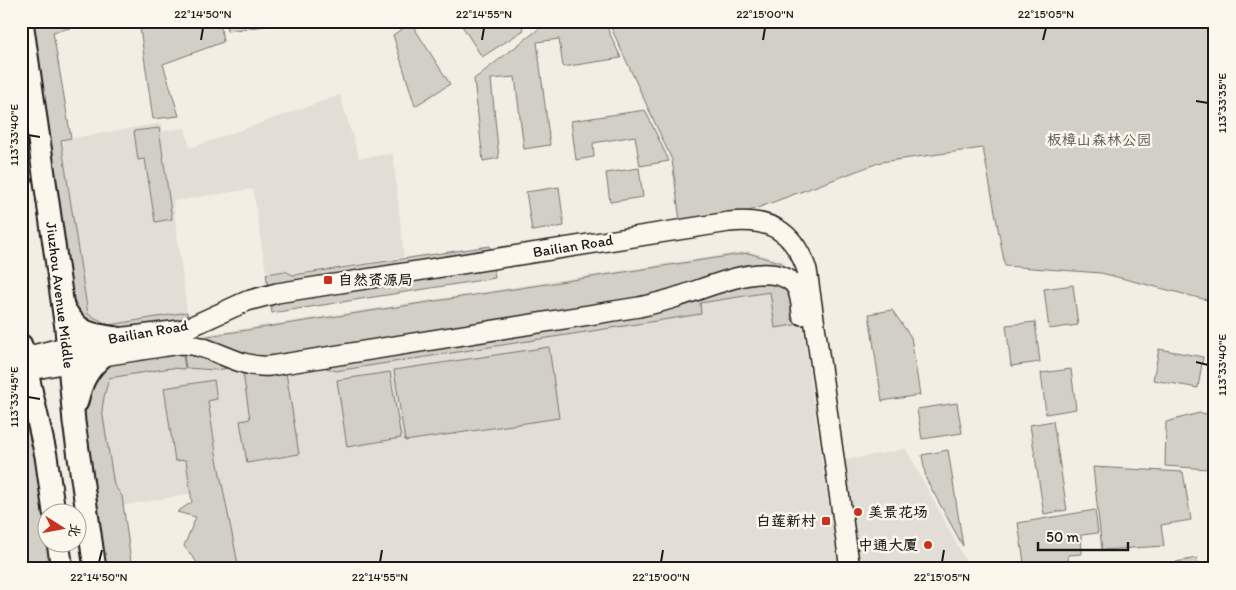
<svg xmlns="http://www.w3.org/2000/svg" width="1236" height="590" viewBox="0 0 1236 590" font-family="Itim,'LXGW WenKai TC',sans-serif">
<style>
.built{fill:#e2ded5}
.green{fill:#d2cfc6;stroke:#777671}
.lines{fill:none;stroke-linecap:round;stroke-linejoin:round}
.secondary-casing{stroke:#1c1c1c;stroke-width:22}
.primary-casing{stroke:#1c1c1c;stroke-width:25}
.secondary{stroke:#fbf7ec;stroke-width:19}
.primary{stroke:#fbf7ec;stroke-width:21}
.ticks{fill:none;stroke:#1c1c1c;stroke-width:2}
.poi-dot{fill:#c8321e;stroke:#fbf7ec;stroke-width:2}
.labels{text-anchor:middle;stroke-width:5;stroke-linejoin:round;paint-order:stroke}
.park-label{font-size:15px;fill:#53524f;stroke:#fbf7ec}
.street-label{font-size:15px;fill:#1c1c1c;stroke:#fbf7ec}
.poi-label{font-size:15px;font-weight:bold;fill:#1c1c1c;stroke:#fbf7ec;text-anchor:start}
.neatline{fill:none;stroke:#1c1c1c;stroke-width:2}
.ticks-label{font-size:12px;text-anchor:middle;fill:#1c1c1c}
</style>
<rect width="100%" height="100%" fill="#f2eee4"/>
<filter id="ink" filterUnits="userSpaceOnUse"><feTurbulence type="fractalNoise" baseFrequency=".02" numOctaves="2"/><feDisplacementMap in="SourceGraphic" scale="10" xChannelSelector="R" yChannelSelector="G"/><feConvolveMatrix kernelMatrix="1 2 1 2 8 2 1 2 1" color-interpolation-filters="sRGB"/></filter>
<g filter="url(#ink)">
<g class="built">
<polygon points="340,95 359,158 393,154 404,257 293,274 285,270 266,273 253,189 173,201 187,312 109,324 88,314 62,140 162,123 163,131 185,128 190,148"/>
<polygon points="748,251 784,261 798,290 822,464 839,569 217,569 205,491 82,513 72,443 117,348"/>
<polygon points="906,449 970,569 850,569 835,462"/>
</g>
<g class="green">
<polygon points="21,21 69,21 70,28 53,32 71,138 61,140 88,314 109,325 187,312 189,326 99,335 56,291 45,261 21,102"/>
<polygon points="139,21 220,21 223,42 163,64 179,116 153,119"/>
<polygon points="226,21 265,21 265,26 227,31"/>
<polygon points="459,21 518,21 524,30 482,57"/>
<polygon points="549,21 604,21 621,58 563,67 559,39 537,42 550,145 524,149 515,77 491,79 499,158 483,161 474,79"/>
<polygon points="608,21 1215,21 1215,302 1101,273 1005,266 983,148 881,162 682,236 672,160"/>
<polygon points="411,23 450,84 415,106 393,35"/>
<polygon points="645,110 669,161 640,166 635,136 593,143 594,157 576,160 571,121"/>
<polygon points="159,128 172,219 155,222 145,159 138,160 134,131"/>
<polygon points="639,168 643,197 610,202 606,173"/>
<polygon points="559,187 564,226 532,231 526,192"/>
<polygon points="490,246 495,278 272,313 266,274 285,271 293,275"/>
<polygon points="748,253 782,263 796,292 800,324 775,328 770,292 700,303 701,314 336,371 294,358 216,370 186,368 182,340"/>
<polygon points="1073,285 1078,325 1049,329 1044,289"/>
<polygon points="892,310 911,337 920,395 882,401 869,314"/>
<polygon points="1035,322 1040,362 1011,366 1006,325"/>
<polygon points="181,340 185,369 171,368 109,378 104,397 102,410 114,485 122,496 132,569 91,569 73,444 93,366"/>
<polygon points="549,347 559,418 405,441 394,370"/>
<polygon points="1159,349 1203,357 1198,388 1153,380"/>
<polygon points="285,366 299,454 247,463 240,421 250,419 243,373"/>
<polygon points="1071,369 1076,409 1046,414 1041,373"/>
<polygon points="390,372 401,438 347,447 337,380"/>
<polygon points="214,380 217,399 208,401 217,459 239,569 202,569 184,546 196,517 177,512 192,502 186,460 175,461 164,388"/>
<polygon points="957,403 962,433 922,439 917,409"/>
<polygon points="21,407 29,412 48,512 48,542 58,543 62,569 21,569"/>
<polygon points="1199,413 1215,415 1215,433 1208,469 1165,466 1166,422"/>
<polygon points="1053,421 1067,510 1044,514 1030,425"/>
<polygon points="948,450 963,546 926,479 922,455"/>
<polygon points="1093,467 1183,472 1191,520 1161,525 1164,546 1102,550"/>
<polygon points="1095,510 1098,533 1081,535 1082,554 1068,555 1069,569 1025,569 1018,523"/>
<polygon points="1197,558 1199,569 1177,569 1176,562"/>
</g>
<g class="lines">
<g class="secondary-casing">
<g id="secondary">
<path d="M21,358L69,346L94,341L180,330L190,327L247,301L277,293L729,222C770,218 793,230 807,270L850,569"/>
<path d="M21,372L103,356L180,344C213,344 237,369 270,366L639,307C653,304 666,301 680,296C707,288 768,259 793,283C801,291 801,305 802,315"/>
</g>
</g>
<g class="primary-casing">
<g id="primary">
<polyline points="22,21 66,328 74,422 95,569"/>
<path d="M64,308C79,334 89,334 117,338"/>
<polyline points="21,345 46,456 54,512"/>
<path d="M77,402C81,382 88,369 103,356"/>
<polyline points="58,542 62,569"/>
</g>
</g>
<use href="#secondary" class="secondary"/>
<use href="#primary" class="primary"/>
</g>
</g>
<path class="ticks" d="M201,40L203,28M482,40L484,28M763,40L765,28M1043,40L1046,28M1196,101L1208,103M28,135L40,137M1196,362L1208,365M28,397L40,399M99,562L102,550M380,562L382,550M661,562L663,550M942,562L944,550"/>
<g class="poi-dot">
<rect x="323" y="275" width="10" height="10" rx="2.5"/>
<circle cx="858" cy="512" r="5"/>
<rect x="821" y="516" width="10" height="10" rx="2.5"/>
<circle cx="928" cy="545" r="5"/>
</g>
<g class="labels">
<g class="park-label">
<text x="1099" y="145">板樟山森林公园</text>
</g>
<g class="street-label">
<text transform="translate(573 246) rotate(-9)" y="5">Bailian Road</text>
<text transform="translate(60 295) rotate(83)" y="5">Jiuzhou Avenue Middle</text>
<text transform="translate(148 332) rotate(-10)" y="5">Bailian Road</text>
</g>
<g class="poi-label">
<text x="338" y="285">自然资源局</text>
<text x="868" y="517">美景花场</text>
<text x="816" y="526" text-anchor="end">白莲新村</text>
<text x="918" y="550" text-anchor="end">中通大厦</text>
</g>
</g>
<rect width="1236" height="590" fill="none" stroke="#fbf7ec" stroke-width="55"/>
<g transform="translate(62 528) rotate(101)"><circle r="24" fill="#fbf7ec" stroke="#a29f99"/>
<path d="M0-4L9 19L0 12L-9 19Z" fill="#c8321e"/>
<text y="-8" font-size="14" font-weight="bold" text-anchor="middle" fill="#1c1c1c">北</text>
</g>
<path d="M1038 542v8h90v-8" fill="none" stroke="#1c1c1c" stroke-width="2.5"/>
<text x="1046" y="542" font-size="15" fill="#1c1c1c" stroke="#fbf7ec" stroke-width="4" paint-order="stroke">50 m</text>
<rect x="28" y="28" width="1180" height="534" class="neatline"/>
<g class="ticks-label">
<text x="203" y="18">22°14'50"N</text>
<text x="484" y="18">22°14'55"N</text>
<text x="765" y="18">22°15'00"N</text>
<text x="1046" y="18">22°15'05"N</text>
<text transform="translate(1222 103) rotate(-90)" y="4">113°33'35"E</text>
<text transform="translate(14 135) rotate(-90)" y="4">113°33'40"E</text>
<text transform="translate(1222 365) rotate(-90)" y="4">113°33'40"E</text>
<text transform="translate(14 397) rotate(-90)" y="4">113°33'45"E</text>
<text x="99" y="581">22°14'50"N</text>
<text x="380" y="581">22°14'55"N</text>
<text x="661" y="581">22°15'00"N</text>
<text x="942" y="581">22°15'05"N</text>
</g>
</svg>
